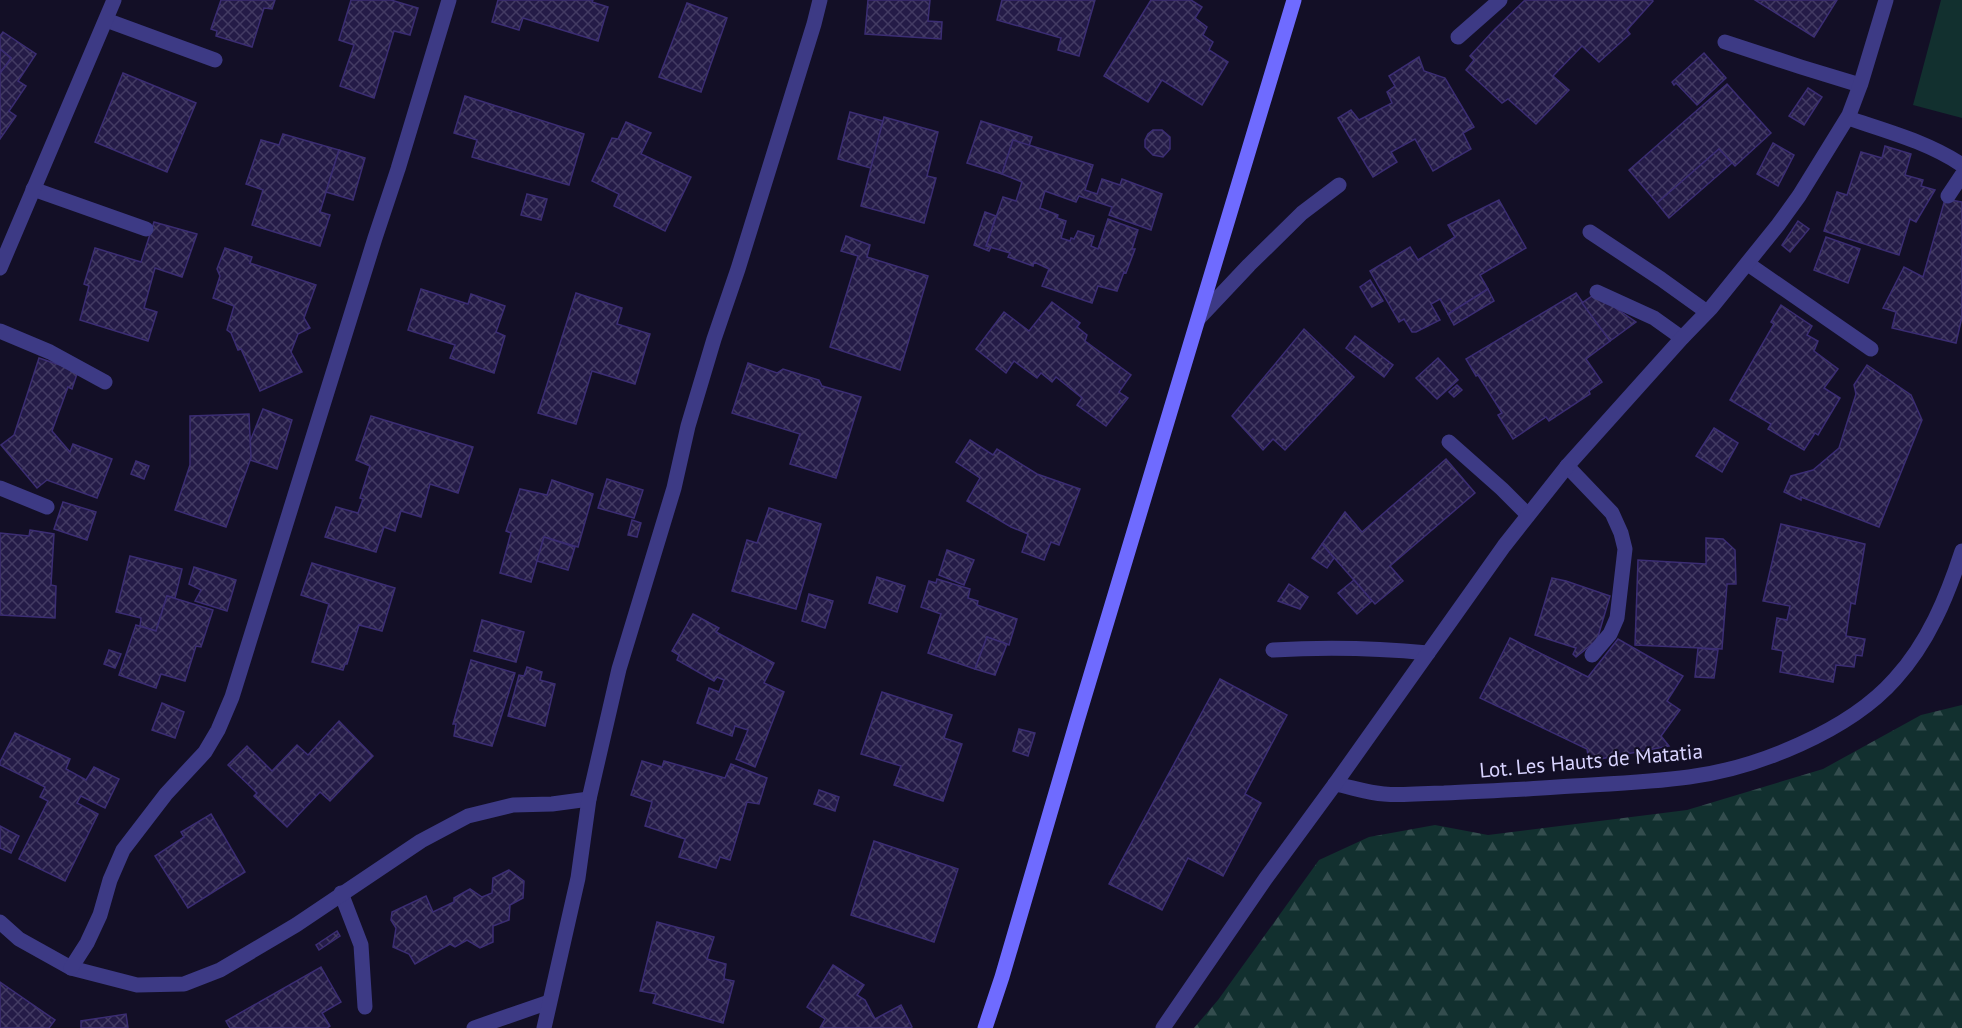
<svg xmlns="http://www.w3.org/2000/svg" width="1962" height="1028" viewBox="0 0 1962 1028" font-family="'PT Sans',sans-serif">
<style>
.grass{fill:#12302f}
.forest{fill:url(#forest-firs)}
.building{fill:url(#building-cross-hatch);stroke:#3b2d73;stroke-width:1.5}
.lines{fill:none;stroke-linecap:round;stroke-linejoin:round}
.lane{stroke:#3d3a85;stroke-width:15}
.street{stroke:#3d3a85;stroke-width:15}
.secondary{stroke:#6f6bff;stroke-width:15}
.labels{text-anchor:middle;stroke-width:4.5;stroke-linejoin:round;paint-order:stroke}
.street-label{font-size:21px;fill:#d9d4ff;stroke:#130f26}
</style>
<defs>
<pattern id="forest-firs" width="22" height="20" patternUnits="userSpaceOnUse" patternTransform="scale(1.5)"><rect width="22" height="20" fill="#12302f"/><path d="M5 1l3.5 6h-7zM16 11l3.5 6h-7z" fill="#344d4e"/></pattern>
<pattern id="building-cross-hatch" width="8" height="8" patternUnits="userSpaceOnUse" patternTransform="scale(1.5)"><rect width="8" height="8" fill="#241b47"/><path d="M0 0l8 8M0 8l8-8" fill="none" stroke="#433b63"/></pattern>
</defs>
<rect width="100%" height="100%" fill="#130f26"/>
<polygon class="grass" points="1941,0 1962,0 1962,118 1913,105"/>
<polygon class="forest" points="1962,705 1962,1028 1194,1028 1218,1000 1319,860 1369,837 1435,825 1488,835 1687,810 1823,769 1921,715"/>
<g class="building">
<polygon points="221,0 275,0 272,9 264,8 252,47 216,36 217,31 211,29"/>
<polygon points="351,0 391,0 418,8 410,35 394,31 374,98 340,86 354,45 339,40"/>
<polygon points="498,0 593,0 592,2 608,7 598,41 523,18 519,30 492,22"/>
<polygon points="868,0 930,0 928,21 942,22 941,39 865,34"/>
<polygon points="1002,0 1095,0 1079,56 1058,50 1061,38 997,20"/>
<polygon points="1151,0 1191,0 1202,7 1195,18 1207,27 1203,35 1213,42 1209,50 1228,62 1202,105 1162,80 1148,102 1104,76"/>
<polygon points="1525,0 1652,0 1653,1 1627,30 1630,34 1599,62 1582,46 1553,76 1569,90 1536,124 1508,99 1502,103 1466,70 1474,60 1470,56 1494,30"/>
<polygon points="1755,0 1837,0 1814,37"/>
<polygon points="687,3 727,18 701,92 659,77"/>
<polygon points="3,32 36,54 18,81 26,86 9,111 16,116 0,139 0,73 11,58 0,49 0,36"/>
<polygon points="0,49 11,58 0,73"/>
<polygon points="1704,53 1726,78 1697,105 1676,83 1674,85 1672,82"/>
<polygon points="1419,57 1424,71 1445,78 1474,127 1463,133 1471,149 1433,171 1415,139 1391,152 1397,162 1373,177 1338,118 1351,110 1359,120 1392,103 1387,92 1395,86 1389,76"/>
<polygon points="123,73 196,103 167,172 95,142"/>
<polygon points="1727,84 1771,133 1735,166 1719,149 1657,203 1629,170"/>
<polygon points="1808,88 1822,97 1804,125 1789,116"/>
<polygon points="465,96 584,134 569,185 472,157 477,140 454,133"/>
<polygon points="850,112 883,121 871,168 838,159"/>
<polygon points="884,117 938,132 927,176 936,178 924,223 861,206"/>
<polygon points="981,121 1032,137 1029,146 1013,140 1002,174 967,163"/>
<polygon points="626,122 651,133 641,154 691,177 665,231 614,206 619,194 592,181 612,138 618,139"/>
<polygon points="1153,130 1162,130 1170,137 1170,149 1163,157 1153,155 1145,147 1145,140 1148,134"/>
<polygon points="283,134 339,150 320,212 330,215 320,246 252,225 263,190 246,184 261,140 279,145"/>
<polygon points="1013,140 1093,165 1085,190 1097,194 1102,179 1120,185 1122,179 1162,194 1151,230 1109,215 1112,207 1079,196 1076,202 1045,191 1040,208 1058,215 1057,218 1066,221 1061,238 1070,241 1071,238 1074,239 1078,231 1094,236 1091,246 1098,249 1108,219 1138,230 1132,249 1135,249 1126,273 1124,272 1117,291 1098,286 1092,303 1042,286 1049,269 1034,262 1033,266 1008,257 1010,253 986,246 1003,197 1016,201 1022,182 1002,174"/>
<polygon points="1773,143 1794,155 1778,186 1757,174"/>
<polygon points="1885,146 1911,154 1905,175 1923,180 1921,186 1935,190 1916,222 1910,219 1899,255 1824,231 1837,192 1847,195 1861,152 1882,158"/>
<polygon points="1719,149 1732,163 1669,218 1657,203"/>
<polygon points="339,150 365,158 353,200 326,192"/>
<polygon points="527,194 547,199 541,220 521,215"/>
<polygon points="1945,199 1962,202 1962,317 1956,343 1892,328 1896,312 1883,308 1904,267 1923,277"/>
<polygon points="1499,200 1526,248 1480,275 1488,289 1448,314 1440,299 1431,304 1440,320 1416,332 1412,332 1404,319 1399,322 1370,271 1410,247 1418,260 1455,237 1448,225"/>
<polygon points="985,212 996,216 986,246 991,247 989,251 974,245"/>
<polygon points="1798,221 1809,229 1790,252 1782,245"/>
<polygon points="154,222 197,234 182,277 155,268 144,308 157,312 148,341 80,320 89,286 84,284 95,248 141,262"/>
<polygon points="846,236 870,245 867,257 928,276 900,370 830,347 858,256 841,251"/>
<polygon points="1826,237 1860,249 1848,283 1814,270"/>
<polygon points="225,248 252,257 250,263 316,285 304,318 310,328 298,334 291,352 302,372 260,391 241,349 238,350 231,333 227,330 234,306 213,298 220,276 217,269"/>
<polygon points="1370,280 1383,301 1372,307 1360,287"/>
<polygon points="421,289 468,304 471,294 505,306 496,332 505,336 494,373 450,358 455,345 408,330"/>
<polygon points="1488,289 1494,301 1454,325 1448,314"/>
<polygon points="576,293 622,308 617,324 650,334 635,384 592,371 576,424 538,413"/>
<polygon points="1576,293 1610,341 1586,359 1602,382 1589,391 1590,394 1549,421 1546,417 1513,439 1498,415 1502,413 1478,375 1476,376 1466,359"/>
<polygon points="1595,294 1636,322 1610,341 1582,303"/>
<polygon points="1052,302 1080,323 1077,327 1087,335 1085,341 1131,375 1119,392 1128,398 1106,426 1077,405 1082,398 1056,377 1052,382 1041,373 1037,378 1014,361 1006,373 976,349 1004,312 1029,331"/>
<polygon points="1781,305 1812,326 1807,335 1818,341 1814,351 1838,369 1824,388 1840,398 1818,435 1815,433 1804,450 1768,429 1771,424 1730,400 1774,324 1771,322"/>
<polygon points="1304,329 1354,377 1285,450 1273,439 1263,450 1232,416"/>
<polygon points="1355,336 1393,365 1384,377 1346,348"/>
<polygon points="39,358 78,371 72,389 68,387 52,431 70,452 73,444 112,459 97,498 47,480 37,488 1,445 14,435"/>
<polygon points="1438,358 1458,380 1437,399 1416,378"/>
<polygon points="748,363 777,373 783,369 819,380 822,386 861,397 836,478 790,464 800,434 732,413"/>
<polygon points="1867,365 1911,395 1922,420 1879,527 1801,497 1801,500 1784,492 1791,476 1813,470 1839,448 1856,394 1854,385"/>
<polygon points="1457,385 1462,390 1454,397 1449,392"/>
<polygon points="263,409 292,420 277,469 250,460 249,444"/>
<polygon points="249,414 251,458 226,527 175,510 190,465 190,416"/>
<polygon points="371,416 473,447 458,493 430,484 421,517 401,511 395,531 384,527 376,552 325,537 336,507 358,513 363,499 360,498 370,466 356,460"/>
<polygon points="1714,428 1738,443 1722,472 1696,456"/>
<polygon points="970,440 993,455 997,449 1037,474 1080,489 1059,545 1051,542 1044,560 1022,552 1028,534 1011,527 967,501 980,478 956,462"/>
<polygon points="1446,459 1475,493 1390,566 1403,581 1375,604 1322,544 1345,512 1362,532"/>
<polygon points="136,461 149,466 144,479 131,474"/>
<polygon points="607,479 643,490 634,518 598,508"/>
<polygon points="552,480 593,494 578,547 544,537 531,582 500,573 511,533 506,531 520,489 547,495"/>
<polygon points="63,502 96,512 87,540 54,529"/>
<polygon points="769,508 821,524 796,609 732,591 747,540 757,543"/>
<polygon points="632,520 641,523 637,537 628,535"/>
<polygon points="1781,524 1865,544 1855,604 1851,603 1846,636 1865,639 1862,656 1856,655 1854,667 1836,665 1833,682 1780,672 1783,651 1772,649 1777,618 1787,620 1790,606 1763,601"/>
<polygon points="30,530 54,534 51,585 56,586 55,618 0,615 0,533 29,536"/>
<polygon points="544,537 575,547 568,570 537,561"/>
<polygon points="1706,538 1723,539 1735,550 1736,584 1727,584 1722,649 1635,645 1638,560 1706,564"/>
<polygon points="1322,544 1334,558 1327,568 1312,558"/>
<polygon points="947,550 974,560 964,585 939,575"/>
<polygon points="130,556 182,569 175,598 167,596 156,631 140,626 141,618 116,612"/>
<polygon points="312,563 395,588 382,631 359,625 347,664 345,664 343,670 312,662 329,604 301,595"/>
<polygon points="194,567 236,580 227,611 195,601 201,590 189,584"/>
<polygon points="877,577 905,586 897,612 869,603"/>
<polygon points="1552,578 1566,581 1610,596 1597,640 1576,657 1573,654 1576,648 1535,635"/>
<polygon points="937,579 970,589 968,598 978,601 977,605 1017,619 1009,645 987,637 975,669 928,653 941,614 921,607 929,581 936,583"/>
<polygon points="1354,580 1372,601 1357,614 1338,593"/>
<polygon points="1289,584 1308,597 1300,609 1278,601"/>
<polygon points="809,594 833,601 825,628 802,621"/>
<polygon points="167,596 213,610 201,647 196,646 185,681 161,674 156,688 119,675 136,625 156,631"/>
<polygon points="693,614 719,628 716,632 774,663 764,683 784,692 755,767 736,759 748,730 735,726 732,736 697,723 709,688 719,692 724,680 717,677 714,681 677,660 679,655 672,651"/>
<polygon points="482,620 524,632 516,662 474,651"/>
<polygon points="987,637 1007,644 995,675 975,669"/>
<polygon points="1510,638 1588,677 1618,639 1683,676 1667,701 1680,710 1661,736 1669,746 1589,761 1587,749 1480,698"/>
<polygon points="1698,648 1718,650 1714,678 1695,677"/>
<polygon points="109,650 121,654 115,668 104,664"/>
<polygon points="471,660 515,673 492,746 454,736 456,724 453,724"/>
<polygon points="527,667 542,672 540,680 555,684 545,726 508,716 519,675 524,676"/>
<polygon points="1220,679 1287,715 1245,794 1261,803 1223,876 1188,858 1162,910 1109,884"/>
<polygon points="882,692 952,715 944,738 962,744 943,801 894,785 901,766 861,754"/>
<polygon points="162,703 184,712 175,738 152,730"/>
<polygon points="339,721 373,756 330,801 320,792 287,827 254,796 257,793 228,765 247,746 272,771 297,745 308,755"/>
<polygon points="1019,729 1035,733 1028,756 1013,751"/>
<polygon points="15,733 70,759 66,769 86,780 94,767 119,779 105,808 81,796 77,803 98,814 65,881 19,859 48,801 40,797 45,787 0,765 0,762"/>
<polygon points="642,761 662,767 664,761 725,778 731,764 767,778 759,804 747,802 730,860 720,857 716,868 679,857 685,839 645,826 652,802 631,795"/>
<polygon points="819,790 839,797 835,811 814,804"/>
<polygon points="211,814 245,872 188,908 155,856 184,837 181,832"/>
<polygon points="0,826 19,836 11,853 0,848"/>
<polygon points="874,841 958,869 934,942 851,915"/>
<polygon points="509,870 524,881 523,898 510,905 509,920 493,926 493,942 480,948 467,940 455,947 450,944 415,964 409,954 393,947 396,928 391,920 392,912 426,896 433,912 454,902 454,898 470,889 482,897 492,893 493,878"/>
<polygon points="657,922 714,937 707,959 726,964 724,979 734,981 723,1023 653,1003 656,994 640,991"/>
<polygon points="337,931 340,936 319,950 316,945"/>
<polygon points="833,965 864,985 857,995 865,1000 875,1019 901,1005 912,1027 910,1028 820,1028 825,1019 807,1007"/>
<polygon points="321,967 341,1002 322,1013 330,1026 327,1028 230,1028 226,1021"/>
<polygon points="0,982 55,1020 49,1028 0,1028"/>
<polygon points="126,1014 128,1028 81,1028 81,1021"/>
</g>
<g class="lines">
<g class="lane">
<polyline points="1458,37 1500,0"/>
<polyline points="1725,42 1801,67 1860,85"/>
<path d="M1848,118C1886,131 1928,142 1962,165"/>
<polyline points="1948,196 1962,175"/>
<polyline points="1590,232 1661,279 1707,312"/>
<polyline points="1748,264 1871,349"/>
<polyline points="1597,292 1654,318 1682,338"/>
<polyline points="1199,318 1249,265 1302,213 1339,185"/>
<polyline points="1449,442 1502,489 1528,515"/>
<polyline points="1567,466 1612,513 1621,533 1625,549 1617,618 1610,634 1592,655"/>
<path d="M1273,650C1325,647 1377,648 1428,653"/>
<polyline points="341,893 361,945 365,1007"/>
<polyline points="474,1028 549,1002"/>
</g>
<g class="street">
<polyline points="106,20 215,60"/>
<polyline points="33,189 146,229"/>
<polyline points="0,268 114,0"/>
<polyline points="0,331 50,352 105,382"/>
<polyline points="0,488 47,507"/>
<path d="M1335,784C1351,787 1368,793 1384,794C1404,796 1424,793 1444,793C1482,791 1519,790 1557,787C1601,784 1645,783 1689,777C1757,768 1849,731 1895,679C1928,643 1947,597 1962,551"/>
<polyline points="0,922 19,939 71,968 137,985 184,984 220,970 296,925 421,841 468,816 513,805 552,804 589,799"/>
<polyline points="71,968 87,943 100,915 110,880 123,850 166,794 205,752 218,730 232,697 375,238 398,169 449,0"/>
<polyline points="544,1028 578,878 589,799 619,669 674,488 688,426 714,339 738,269 814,24 820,0"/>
<polyline points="1163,1028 1266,878 1335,784 1504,546 1568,465 1682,338 1711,308 1778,225 1799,196 1849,115 1861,83 1886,0"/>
</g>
<polyline class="secondary" points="985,1028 1002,977 1077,721 1294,0"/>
</g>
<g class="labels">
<g class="street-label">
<text transform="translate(1591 761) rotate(-5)" y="7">Lot. Les Hauts de Matatia</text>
</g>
</g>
</svg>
